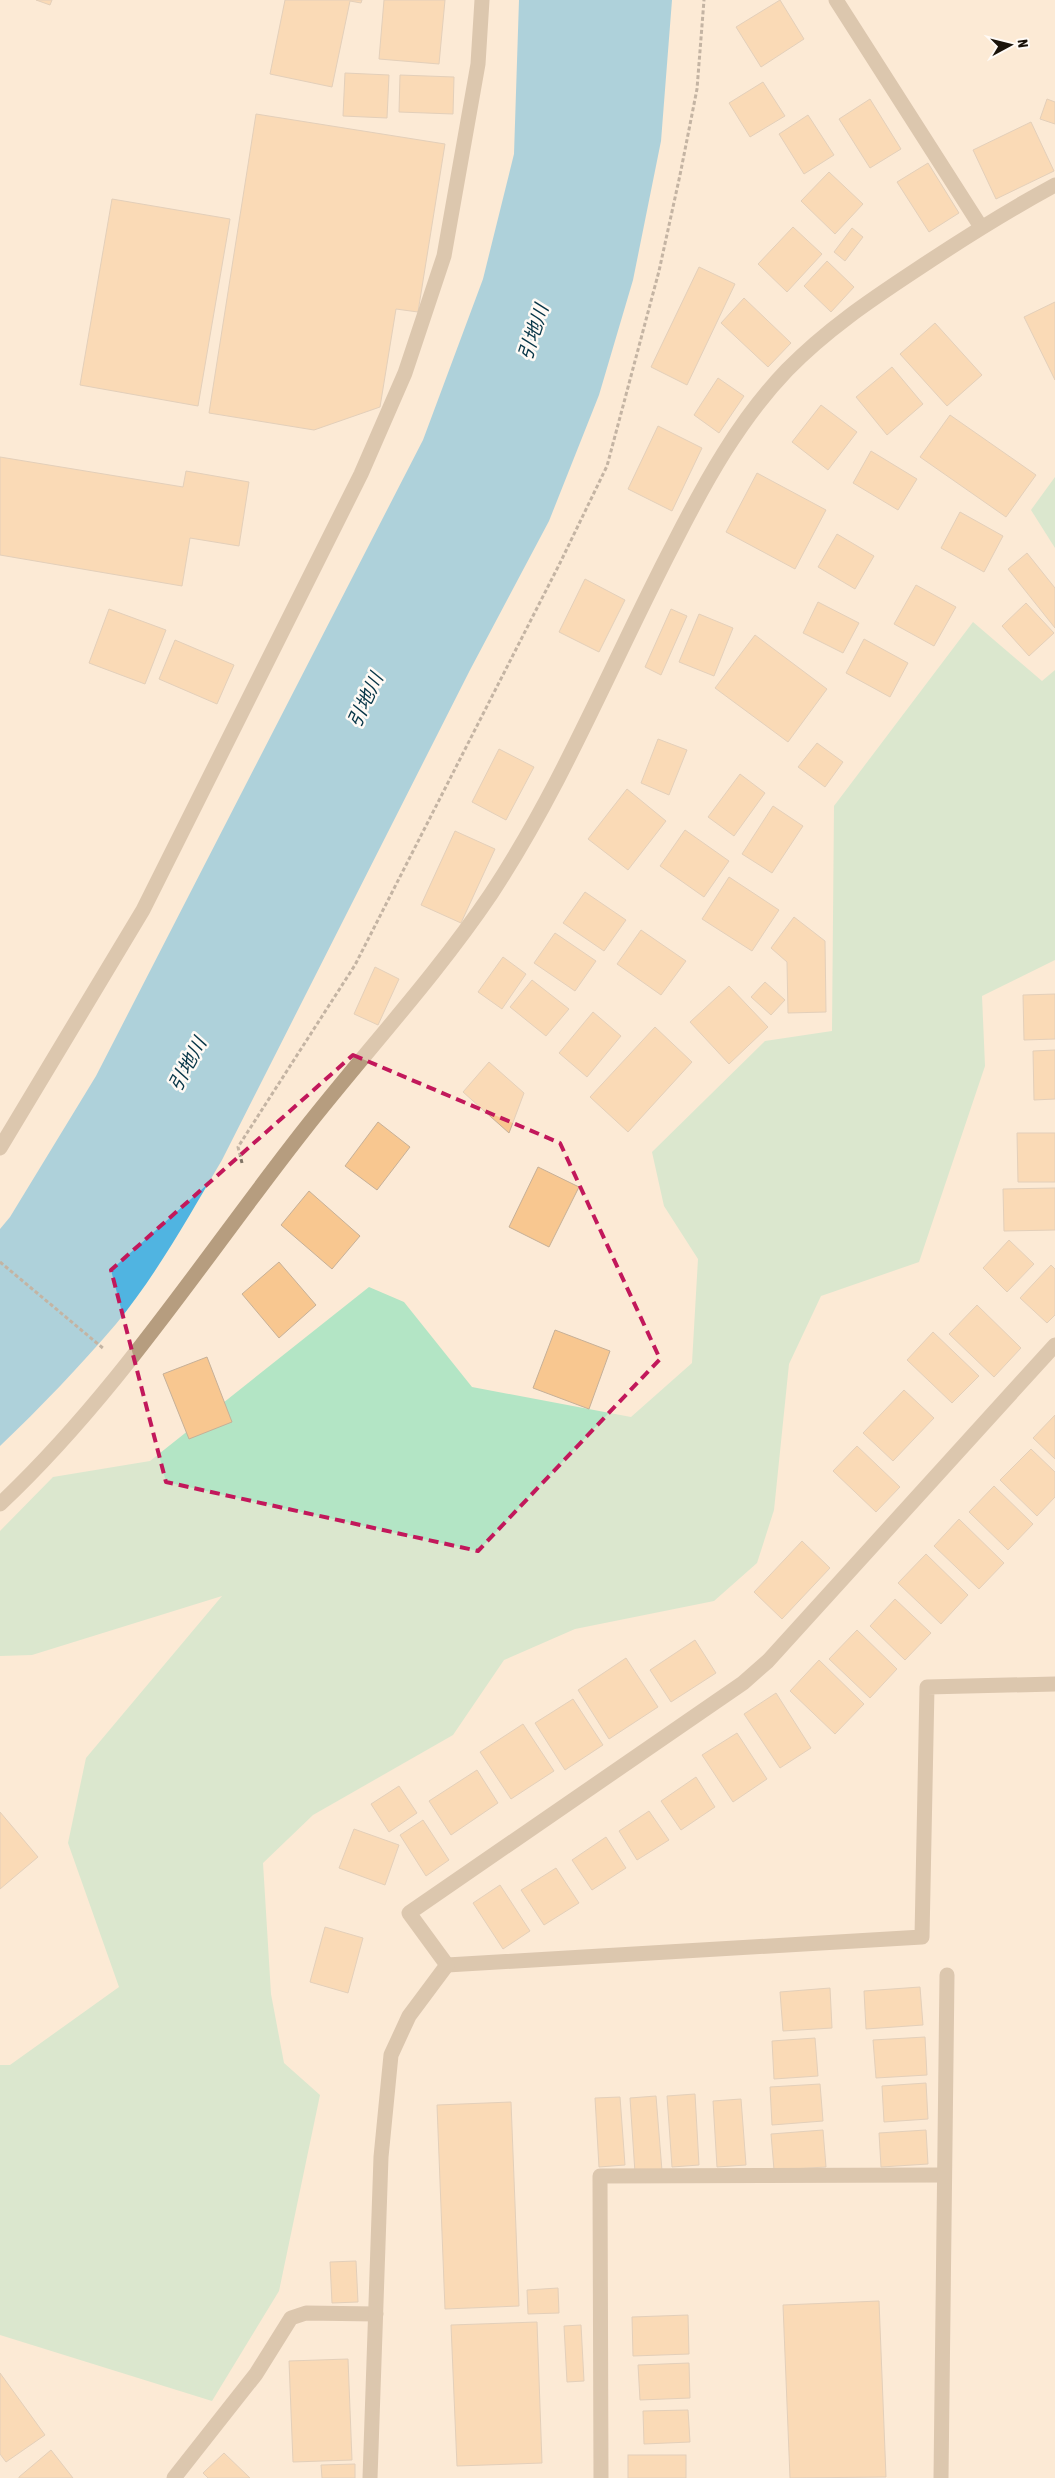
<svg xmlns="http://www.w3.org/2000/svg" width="1055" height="2478" viewBox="0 0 1055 2478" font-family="'Asap Condensed','Noto Sans JP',sans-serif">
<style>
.green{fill:#b3e5c5}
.water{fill:#50b4e1}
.building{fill:#f8c790;stroke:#c6b098}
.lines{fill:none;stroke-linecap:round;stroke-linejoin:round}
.path{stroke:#807466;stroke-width:3;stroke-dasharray:4 2.5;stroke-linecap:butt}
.minor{stroke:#b69d7f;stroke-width:15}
.marked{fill:none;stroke:#c2185b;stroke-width:4;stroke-dasharray:10 6;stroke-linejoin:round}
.labels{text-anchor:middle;stroke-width:5;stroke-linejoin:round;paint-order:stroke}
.water-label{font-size:19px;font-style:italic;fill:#053446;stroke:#fffaf5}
</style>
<rect width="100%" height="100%" fill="#fcead6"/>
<g class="green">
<polygon points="1055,477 1055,548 1031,510"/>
<polygon points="973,622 1042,681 1055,670 1055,960 982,996 985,1066 919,1262 821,1296 789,1364 774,1510 757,1563 714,1601 575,1629 504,1660 453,1735 313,1815 263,1863 271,1994 284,2063 320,2095 279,2291 212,2401 0,2335 0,2065 10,2065 119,1987 68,1843 86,1758 222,1596 32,1655 0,1656 0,1531 53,1477 150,1461 369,1287 404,1302 472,1387 631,1417 692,1363 698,1259 664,1206 652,1152 765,1041 832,1031 834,806"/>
</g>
<path class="water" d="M519,0H672L661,141L633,280L599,395L549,521L470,670L222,1160C189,1216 157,1274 116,1324C80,1366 41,1407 0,1446V1229L10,1217L96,1076L423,440L483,279L514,154Z"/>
<g class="building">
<polygon points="36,0 52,0 50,5"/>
<polygon points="285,0 362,0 361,3 350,1 332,87 270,74"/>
<polygon points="384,0 445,0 439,64 379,59"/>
<polygon points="780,0 804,39 761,67 736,27"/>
<polygon points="345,73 389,75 387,118 343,116"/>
<polygon points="400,75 454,77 453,114 399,112"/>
<polygon points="763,82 785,116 750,137 729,103"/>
<polygon points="870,99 901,149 870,168 839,119"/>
<polygon points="1047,99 1055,102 1055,124 1040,119"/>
<polygon points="256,114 445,144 418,312 396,309 380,407 314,430 209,413"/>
<polygon points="808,115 834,155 804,174 779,134"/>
<polygon points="1031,122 1054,171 996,199 973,150"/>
<polygon points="928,163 959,213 929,232 897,182"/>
<polygon points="829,172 863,204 835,234 801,201"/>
<polygon points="112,199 230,219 198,406 80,385"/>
<polygon points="793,227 822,254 787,292 758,264"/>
<polygon points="852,228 863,237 845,261 834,252"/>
<polygon points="827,261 854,287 831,312 804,286"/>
<polygon points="699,267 735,284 687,385 651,367"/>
<polygon points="744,298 791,343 768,367 721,323"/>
<polygon points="1055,302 1055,380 1024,317"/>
<polygon points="935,323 982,375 947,406 900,354"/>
<polygon points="892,367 923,404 887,435 856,397"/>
<polygon points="718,378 744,396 719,433 694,415"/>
<polygon points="821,405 857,432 828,470 792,442"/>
<polygon points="950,415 1036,475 1006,517 920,457"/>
<polygon points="658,426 702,448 672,511 628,489"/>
<polygon points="871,451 917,479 898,510 853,483"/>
<polygon points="0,457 183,487 186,471 249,482 239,546 190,538 182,586 0,555"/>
<polygon points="757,473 826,510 795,569 726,532"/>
<polygon points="960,512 1003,536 984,572 941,548"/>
<polygon points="837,534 874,556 855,589 818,567"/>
<polygon points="1027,553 1055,588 1055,628 1008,569"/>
<polygon points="585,579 625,600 599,652 559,632"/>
<polygon points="916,585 956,607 934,646 894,624"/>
<polygon points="818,602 859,623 843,653 803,633"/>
<polygon points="1026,603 1054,633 1029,656 1002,626"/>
<polygon points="109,609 166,630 145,684 89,663"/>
<polygon points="671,609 687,616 661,675 645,667"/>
<polygon points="699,614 733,628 714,676 679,662"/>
<polygon points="755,635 827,689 788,742 715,688"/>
<polygon points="864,639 908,663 890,697 846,673"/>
<polygon points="175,640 234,665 217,704 159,679"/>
<polygon points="658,739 687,750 669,795 641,783"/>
<polygon points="817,743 843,762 825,787 798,767"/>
<polygon points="499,749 534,767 506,820 472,802"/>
<polygon points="740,774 765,793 734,836 708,817"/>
<polygon points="627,789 666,821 628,870 588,839"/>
<polygon points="773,806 803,826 772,873 742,854"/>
<polygon points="685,830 729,861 704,897 660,866"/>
<polygon points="455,831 495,849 461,923 421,905"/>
<polygon points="729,877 779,910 752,951 702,919"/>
<polygon points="585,892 626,920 604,951 563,923"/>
<polygon points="794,917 825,941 826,1012 788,1013 787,962 771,948"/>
<polygon points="641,930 686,961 661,995 617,964"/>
<polygon points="555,933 596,961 575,991 534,963"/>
<polygon points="503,957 526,974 502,1009 478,992"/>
<polygon points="375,967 399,979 378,1025 354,1014"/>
<polygon points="532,980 569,1009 546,1036 510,1007"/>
<polygon points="765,982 785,1000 771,1015 751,997"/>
<polygon points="729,986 768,1027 729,1064 690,1022"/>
<polygon points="1055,994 1055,1039 1024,1040 1023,995"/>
<polygon points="593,1012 621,1036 587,1077 559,1053"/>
<polygon points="655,1027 692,1062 628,1132 590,1097"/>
<polygon points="1055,1050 1055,1099 1034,1100 1033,1051"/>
<polygon points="489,1062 524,1093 509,1133 463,1092"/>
<polygon points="378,1122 410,1147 377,1190 345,1166"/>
<polygon points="1017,1133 1055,1133 1055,1182 1018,1182"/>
<polygon points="538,1167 579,1187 549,1247 509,1227"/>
<polygon points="1055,1188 1055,1230 1004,1231 1003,1189"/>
<polygon points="309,1191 360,1236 332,1269 281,1225"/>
<polygon points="1009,1240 1034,1264 1007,1292 983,1268"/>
<polygon points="279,1262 316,1305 279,1338 242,1294"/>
<polygon points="1051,1265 1055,1269 1055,1315 1047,1323 1020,1298"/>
<polygon points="977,1305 1021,1348 994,1377 949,1334"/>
<polygon points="555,1330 610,1351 589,1409 533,1388"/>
<polygon points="933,1332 979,1376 952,1403 907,1360"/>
<polygon points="207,1357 232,1422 189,1439 163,1374"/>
<polygon points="904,1390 934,1418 893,1461 863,1433"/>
<polygon points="1055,1415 1055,1459 1033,1438"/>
<polygon points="857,1446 900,1487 876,1512 833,1471"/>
<polygon points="1031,1449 1055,1472 1055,1497 1037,1516 1000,1480"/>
<polygon points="994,1486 1033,1524 1008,1550 969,1512"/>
<polygon points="959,1519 1004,1563 979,1589 934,1546"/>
<polygon points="802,1541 830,1568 782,1619 754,1592"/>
<polygon points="926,1554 968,1595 941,1624 898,1583"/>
<polygon points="895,1599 931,1633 905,1660 870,1626"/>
<polygon points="857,1630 897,1669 870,1698 829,1659"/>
<polygon points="695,1640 716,1673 671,1702 650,1670"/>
<polygon points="626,1658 658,1707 609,1739 578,1690"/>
<polygon points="819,1660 864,1704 835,1734 790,1691"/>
<polygon points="776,1693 811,1748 780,1768 744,1714"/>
<polygon points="573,1699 603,1745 565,1770 535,1723"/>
<polygon points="523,1724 554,1771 511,1799 480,1752"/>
<polygon points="737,1733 767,1779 733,1802 702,1755"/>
<polygon points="477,1770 498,1803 451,1835 429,1801"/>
<polygon points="696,1777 715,1807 681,1830 661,1801"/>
<polygon points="399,1786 417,1813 389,1832 371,1804"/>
<polygon points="649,1811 669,1840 637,1860 619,1831"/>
<polygon points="0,1812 38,1857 0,1889"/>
<polygon points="423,1820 449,1860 426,1876 400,1835"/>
<polygon points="354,1829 399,1845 385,1885 339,1868"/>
<polygon points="606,1837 626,1868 592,1890 572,1860"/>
<polygon points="556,1868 579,1903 544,1925 521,1890"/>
<polygon points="500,1885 530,1931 503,1949 473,1903"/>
<polygon points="325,1927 363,1938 348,1993 310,1982"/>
<polygon points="920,1987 923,2025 866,2029 864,1991"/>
<polygon points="830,1988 832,2028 783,2031 780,1992"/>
<polygon points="925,2037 927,2075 876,2078 873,2040"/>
<polygon points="815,2038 818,2076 774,2079 772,2041"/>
<polygon points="926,2083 928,2119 884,2122 882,2086"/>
<polygon points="820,2084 823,2121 772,2125 770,2087"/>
<polygon points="695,2094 699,2165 672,2167 667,2096"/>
<polygon points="656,2096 662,2171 635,2173 630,2098"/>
<polygon points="620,2097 625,2165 599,2167 595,2098"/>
<polygon points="741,2099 746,2165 717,2167 713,2101"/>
<polygon points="511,2102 519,2306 445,2309 437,2105"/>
<polygon points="823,2130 826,2167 774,2170 771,2134"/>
<polygon points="926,2130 928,2164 881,2167 879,2133"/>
<polygon points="356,2261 358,2302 332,2303 330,2262"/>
<polygon points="558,2288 559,2313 528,2314 527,2290"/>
<polygon points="879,2301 886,2477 790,2478 783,2305"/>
<polygon points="688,2315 689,2354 633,2356 632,2317"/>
<polygon points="537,2322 542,2463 457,2466 451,2325"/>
<polygon points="581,2325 584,2381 567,2382 564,2326"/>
<polygon points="348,2359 352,2460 293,2462 289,2361"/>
<polygon points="689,2363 690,2398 640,2400 638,2365"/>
<polygon points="0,2373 45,2435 6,2462 0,2454"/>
<polygon points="688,2410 690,2442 644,2444 643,2411"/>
<polygon points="51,2450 73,2478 19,2478 19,2477"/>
<polygon points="224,2453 250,2478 208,2478 203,2473"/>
<rect x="628" y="2455" width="58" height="23"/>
<polygon points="355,2464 355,2478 322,2478 321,2465"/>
</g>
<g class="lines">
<g class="path">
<polyline points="242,1163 238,1147 355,965 560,563 607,466 659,271 680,175 697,89 704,0"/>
<polyline points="0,1262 104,1349"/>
</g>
<g class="minor">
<polyline points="836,0 981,227"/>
<polyline points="0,1148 143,910 361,474 405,373 444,256 478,64 482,0"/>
<path d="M0,1504C117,1394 205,1256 304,1130C366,1051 435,977 491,894C564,783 613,660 674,543C705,482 739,420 787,370C826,330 869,301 916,270C961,240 1007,211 1055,185"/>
<polyline points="447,1965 922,1937 927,1687 1055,1684"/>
<polyline points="174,2478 256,2374 291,2318 306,2313 376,2314"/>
<polyline points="370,2478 381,2157 391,2055 409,2016 447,1965 409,1913 743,1683 768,1661 1055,1345"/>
<polyline points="601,2478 600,2176 944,2175"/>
<polyline points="941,2478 947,1975"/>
</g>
</g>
<path d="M0 0H1055V2478H0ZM353,1055L560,1143L660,1359L478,1551L166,1482L111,1270Z" fill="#fcead6" fill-opacity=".55" fill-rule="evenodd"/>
<path class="marked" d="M353,1055L560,1143L660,1359L478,1551L166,1482L111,1270Z"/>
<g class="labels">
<g class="water-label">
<text transform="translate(533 332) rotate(-72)" y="7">引地川</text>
<text transform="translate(365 700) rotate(-65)" y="7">引地川</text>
<text transform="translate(187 1064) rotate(-62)" y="7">引地川</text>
</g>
</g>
<g transform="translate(1010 45) rotate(83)" stroke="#fffaf5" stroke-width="4" paint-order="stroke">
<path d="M0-4L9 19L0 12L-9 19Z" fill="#1a1209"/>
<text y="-8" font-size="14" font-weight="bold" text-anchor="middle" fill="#1a1209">N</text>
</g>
</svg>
